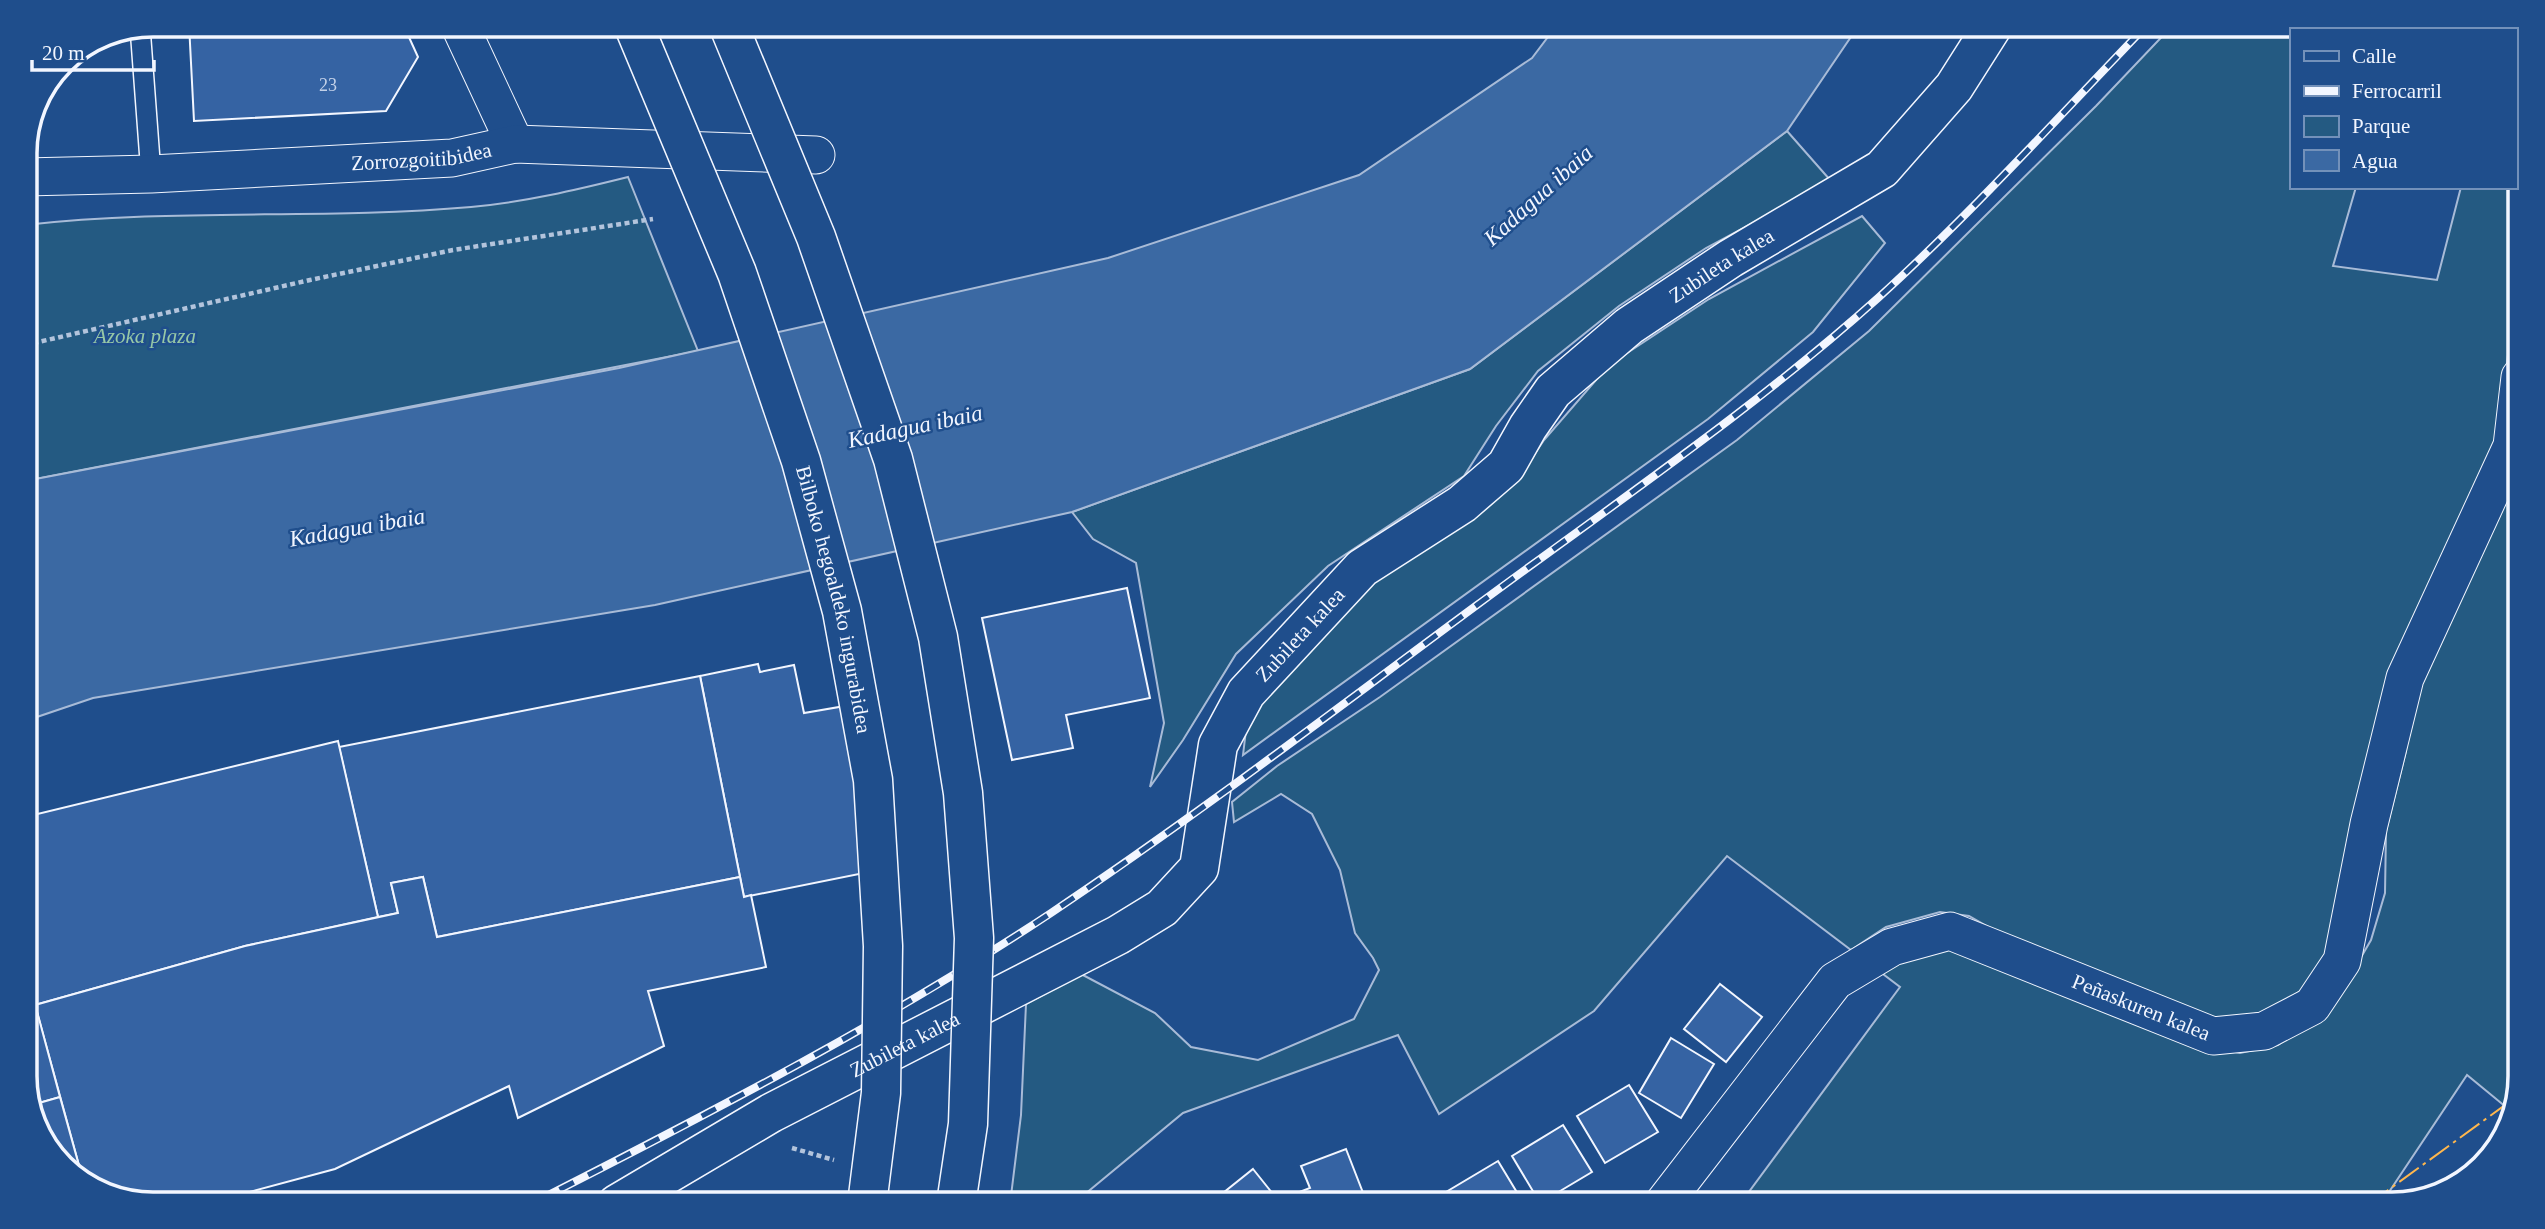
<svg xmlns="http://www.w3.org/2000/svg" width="2545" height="1229" viewBox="0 0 2545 1229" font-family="Georgia,serif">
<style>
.green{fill:#245a82;stroke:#a8bbd7;stroke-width:2}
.water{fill:#3b69a3;stroke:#a8bbd7;stroke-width:2}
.building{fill:#3563a3;stroke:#f2f6ff;stroke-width:2}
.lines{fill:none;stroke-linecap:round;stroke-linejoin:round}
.service-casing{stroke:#f2f6ff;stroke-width:22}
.minor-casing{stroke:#f2f6ff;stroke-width:39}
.tertiary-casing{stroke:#f2f6ff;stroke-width:41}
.path{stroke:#b3c4dc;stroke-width:4.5;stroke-dasharray:5 3.5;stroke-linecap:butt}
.service{stroke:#1f4e8c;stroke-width:19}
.minor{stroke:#1f4e8c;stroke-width:37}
.tertiary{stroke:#1f4e8c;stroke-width:38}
.rail-casing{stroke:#f2f6ff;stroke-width:8}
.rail{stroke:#1f4e8c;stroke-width:5;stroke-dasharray:16;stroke-linecap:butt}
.motorway-bridge-casing{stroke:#f2f6ff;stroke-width:41;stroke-linecap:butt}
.motorway-bridge{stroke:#1f4e8c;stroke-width:38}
.power{stroke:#ffb74d;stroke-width:2;stroke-dasharray:24 5 3.5 5;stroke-linecap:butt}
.labels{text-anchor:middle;stroke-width:5;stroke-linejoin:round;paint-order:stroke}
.number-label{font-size:18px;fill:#c3d1e8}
.street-label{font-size:21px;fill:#f2f6ff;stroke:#1f4e8c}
.park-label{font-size:21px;font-style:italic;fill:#97c8a6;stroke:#1f4e8c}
.water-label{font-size:23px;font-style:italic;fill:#f2f6ff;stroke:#1f4e8c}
.rim{fill:none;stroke:#f2f6ff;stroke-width:3.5}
</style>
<rect width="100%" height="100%" fill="#1f4e8c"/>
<g class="green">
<polygon points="2173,25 2342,25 2343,30 2291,30 2291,187 2356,187 2333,266 2437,280 2461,187 2515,187 2515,129 2520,144 2520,263 2499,424 2493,452 2328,949 2312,983 2271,1011 2208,1022 2006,937 1969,916 1940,912 1886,927 1851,950 1727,856 1594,1011 1439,1114 1398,1035 1183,1113 1073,1204 1010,1204 1021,1115 1026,1004 1081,974 1155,1013 1191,1047 1258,1060 1354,1019 1379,970 1373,958 1355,933 1340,870 1312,814 1281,794 1234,822 1232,802 1277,766 1380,697 1737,440 1869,331 2096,106"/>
<polygon points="1787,131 1831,181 1706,248 1619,306 1538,371 1496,426 1464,476 1328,566 1236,654 1183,740 1150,787 1164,723 1136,563 1093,539 1072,512 1470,369"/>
<path d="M628,177L698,351L25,481V225C173,208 323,220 471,207C525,202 576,190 628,177Z"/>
<polygon points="1862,216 1885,243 1813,332 1708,419 1243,755 1247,722 1293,662 1370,583 1518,479 1544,440 1609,365 1709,299"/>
<polygon points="2520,466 2520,1077 2512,1112 2467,1075 2381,1204 1740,1204 1900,987 1879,971 1948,943 2196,1044 2240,1053 2278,1045 2332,1007 2371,940 2385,893 2386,831 2406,751 2412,698"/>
</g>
<polygon class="water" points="1557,25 1859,25 1787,131 1470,369 1072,512 655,605 93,698 25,721 25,481 619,368 1108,258 1359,175 1532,58"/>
<g class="building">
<polygon points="189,24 403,24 418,57 386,111 194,121"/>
<polygon points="1127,588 1150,698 1066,715 1073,748 1012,760 982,618"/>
<polygon points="758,664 760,672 794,665 804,713 845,706 879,870 744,897 700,676"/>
<polygon points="700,676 740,877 437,937 423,877 391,883 398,913 378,917 339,747"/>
<polygon points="338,741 378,917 245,946 35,1005 31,989 25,991 25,817"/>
<polygon points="423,877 437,937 740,877 744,897 751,895 766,967 648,991 664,1046 518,1118 509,1086 335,1169 205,1204 152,1204 96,1191 83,1180 35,1005 245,946 398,913 391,883"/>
<polygon points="1720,984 1762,1017 1726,1062 1684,1029"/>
<polygon points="31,989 60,1097 32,1105 25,1085 25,991"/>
<polygon points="1671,1038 1714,1064 1681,1118 1639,1093"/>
<polygon points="1629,1085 1658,1132 1605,1163 1577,1116"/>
<polygon points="60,1097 83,1180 46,1148 32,1105"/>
<polygon points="1563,1125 1592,1172 1540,1203 1512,1156"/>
<polygon points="1346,1149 1367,1203 1298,1204 1294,1194 1310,1188 1301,1166"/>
<polygon points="1498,1161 1524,1204 1454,1204 1446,1192"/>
<polygon points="1253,1169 1281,1204 1215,1204 1213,1201"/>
</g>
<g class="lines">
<g class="service-casing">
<polyline id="service" points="140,27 151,174"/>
</g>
<g class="minor-casing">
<g id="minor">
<polyline points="459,24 515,144"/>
<path id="s1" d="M25,177L151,174L452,158L515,144L816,155"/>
<path id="s2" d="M1663,1204L1835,981L1892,947L1950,931L2213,1036L2264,1031L2312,1006L2342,961L2369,824L2405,678L2512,446L2520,377"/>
</g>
</g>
<g class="tertiary-casing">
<g id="tertiary">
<path id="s3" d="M617,1204L771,1113L1118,935L1162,908L1199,868L1218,745L1246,693L1362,568L1462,504L1506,466L1528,427L1553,391L1629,326L1731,258L1882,169L1954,87L1994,24"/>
</g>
</g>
<g class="path">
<polyline points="25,345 310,280 453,250 653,219"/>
<polyline points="792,1148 834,1160"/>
</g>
<use href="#service" class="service"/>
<use href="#minor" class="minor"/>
<use href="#tertiary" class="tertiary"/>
<g class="rail-casing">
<path id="rail" d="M531,1204C708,1114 885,1023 1051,913C1196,816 1336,709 1477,605C1612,505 1753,410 1878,298C1973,212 2059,116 2148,24"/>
</g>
<use href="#rail" class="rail"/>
<g class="motorway-bridge-casing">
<g id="motorway-bridge">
<path id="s4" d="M633,24L737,273L801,461L842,611L873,780L883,946L881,1093L867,1204"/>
<polyline points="728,24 816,237 893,459 938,637 963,793 974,938 968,1124 956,1204"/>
</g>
</g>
<use href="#motorway-bridge" class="motorway-bridge"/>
<polyline class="power" points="2369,1204 2516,1097"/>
</g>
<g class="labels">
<g class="number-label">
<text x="328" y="91">23</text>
</g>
<g class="street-label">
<text dy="7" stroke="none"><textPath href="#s1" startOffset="397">Zorrozgoitibidea</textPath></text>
<text dy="7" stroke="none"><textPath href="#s3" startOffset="1505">Zubileta kalea</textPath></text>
<text dy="7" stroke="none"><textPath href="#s4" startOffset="611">Bilboko hegoaldeko ingurabidea</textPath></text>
<text dy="7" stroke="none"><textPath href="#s3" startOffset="938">Zubileta kalea</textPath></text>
<text dy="7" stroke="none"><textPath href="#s2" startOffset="614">Peñaskuren kalea</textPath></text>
<text dy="7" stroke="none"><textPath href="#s3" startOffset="329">Zubileta kalea</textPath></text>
</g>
<g class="park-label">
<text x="145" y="343">Azoka plaza</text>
</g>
<g class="water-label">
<text transform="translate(1538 195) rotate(-42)" y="8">Kadagua ibaia</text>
<text transform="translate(915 426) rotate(-12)" y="8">Kadagua ibaia</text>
<text transform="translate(357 527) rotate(-10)" y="8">Kadagua ibaia</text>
</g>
</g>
<path d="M0 0H2545V1229H0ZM153 37H2392A116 116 0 0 1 2508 153V1076A116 116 0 0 1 2392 1192H153A116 116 0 0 1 37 1076V153A116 116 0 0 1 153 37Z" fill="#1f4e8c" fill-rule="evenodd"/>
<path class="rim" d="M153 37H2392A116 116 0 0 1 2508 153V1076A116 116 0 0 1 2392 1192H153A116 116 0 0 1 37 1076V153A116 116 0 0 1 153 37Z"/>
<rect x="2290" y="28" width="228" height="161" fill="#1f4e8c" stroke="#7391ba" stroke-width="2"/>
<rect x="2304" y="51" width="35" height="10" fill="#1f4e8c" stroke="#7391ba" stroke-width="2"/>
<text x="2352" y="63" font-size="21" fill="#f2f6ff">Calle</text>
<rect x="2304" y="86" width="35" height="10" fill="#f2f6ff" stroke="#7391ba" stroke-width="2"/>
<text x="2352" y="98" font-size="21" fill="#f2f6ff">Ferrocarril</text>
<rect x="2304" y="116" width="35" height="21" fill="#245a82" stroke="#7391ba" stroke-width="2"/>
<text x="2352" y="133" font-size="21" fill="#f2f6ff">Parque</text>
<rect x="2304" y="150" width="35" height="21" fill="#3b69a3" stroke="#7391ba" stroke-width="2"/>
<text x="2352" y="168" font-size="21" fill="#f2f6ff">Agua</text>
<path d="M32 60v10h122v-10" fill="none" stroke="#f2f6ff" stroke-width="3.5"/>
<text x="42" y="60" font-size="21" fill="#f2f6ff" stroke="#1f4e8c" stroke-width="5" paint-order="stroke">20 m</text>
</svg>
